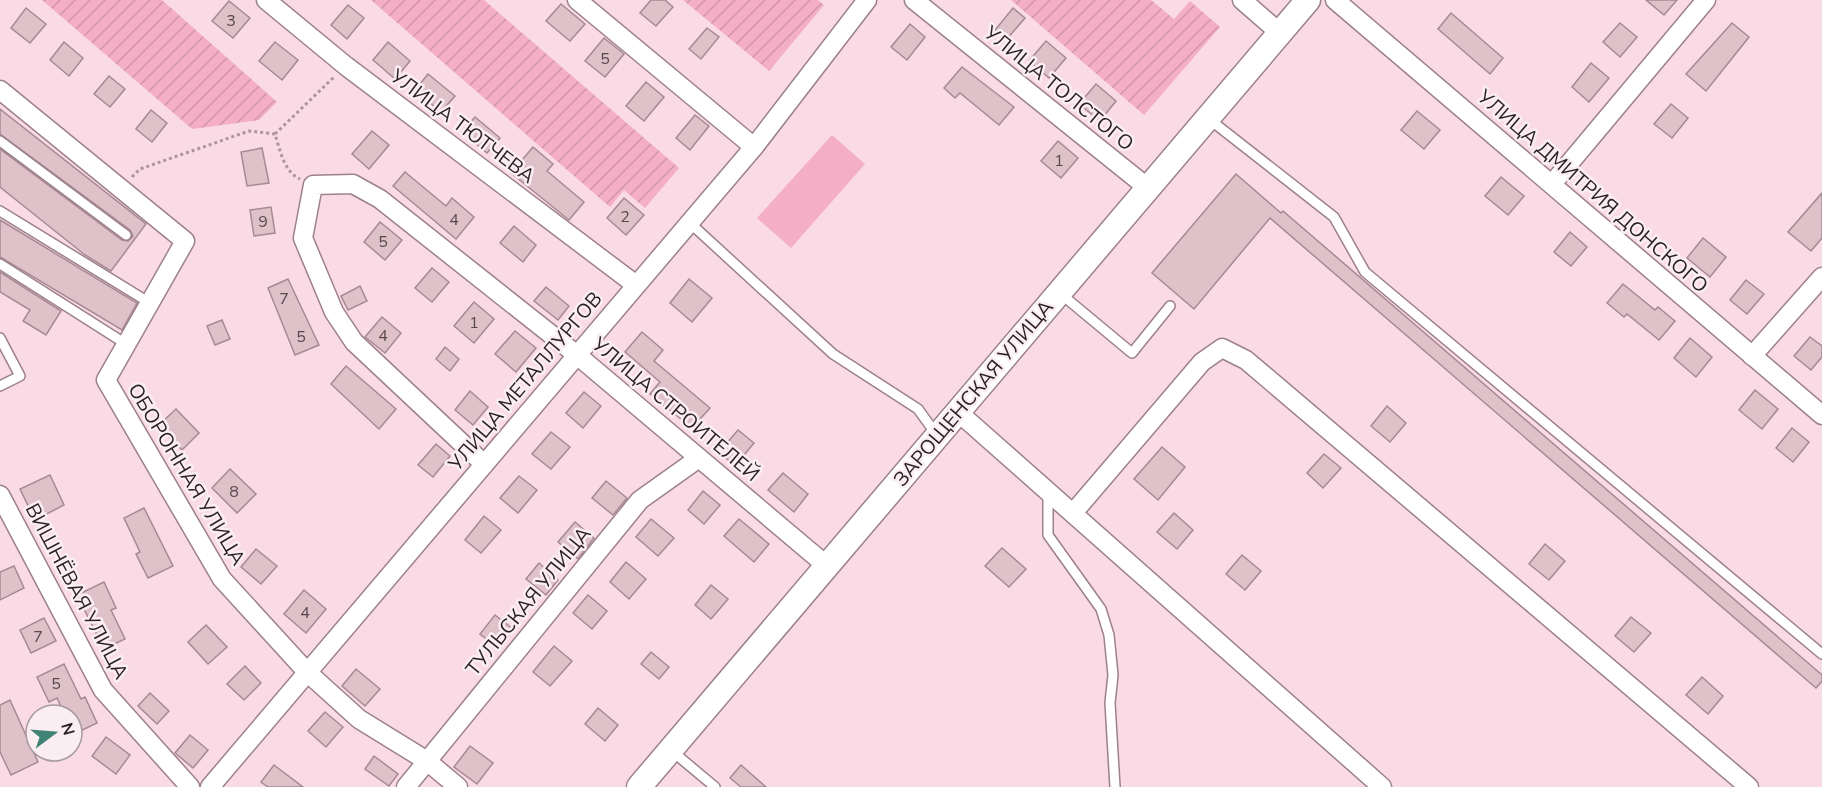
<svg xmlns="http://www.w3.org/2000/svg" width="1822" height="787" viewBox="0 0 1822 787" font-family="'Nunito Sans',sans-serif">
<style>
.garden{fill:url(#garden-furrows)}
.pitch{fill:#f4aec5}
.building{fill:#dfc1ca;stroke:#a68992;stroke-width:1.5}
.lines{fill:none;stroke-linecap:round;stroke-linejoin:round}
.lane-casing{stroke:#9d8189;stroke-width:12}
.street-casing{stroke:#9d8189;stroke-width:21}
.secondary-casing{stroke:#9d8189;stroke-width:27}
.path{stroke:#ac959c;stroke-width:3;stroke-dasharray:3 3;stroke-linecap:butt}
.lane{stroke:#fff;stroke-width:9}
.street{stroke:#fff;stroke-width:18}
.secondary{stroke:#fff;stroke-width:24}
.labels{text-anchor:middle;stroke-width:5;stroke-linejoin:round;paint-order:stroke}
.number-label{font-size:16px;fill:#57484c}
.street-label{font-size:20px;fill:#2a1f22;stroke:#fbeef2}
</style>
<defs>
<pattern id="garden-furrows" width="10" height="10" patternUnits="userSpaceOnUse" patternTransform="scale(1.5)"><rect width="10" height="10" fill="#f4aec5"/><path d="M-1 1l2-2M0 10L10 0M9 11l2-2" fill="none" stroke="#d195a9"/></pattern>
</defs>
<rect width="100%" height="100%" fill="#fadbe5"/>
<g class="garden">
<polygon points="42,0 162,0 277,102 259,120 192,129"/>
<polygon points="371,0 484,0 679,168 645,208 624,190 610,207"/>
<polygon points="683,0 818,0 824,5 769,71"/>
<polygon points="1011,0 1151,0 1174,19 1190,1 1220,27 1144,115"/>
</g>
<polygon class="pitch" points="832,135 865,164 791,248 757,218"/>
<g class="building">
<polygon points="651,0 665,0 673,7 656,26 640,13"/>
<polygon points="1646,0 1677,0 1664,15"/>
<polygon points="229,1 250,18 233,38 212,21"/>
<polygon points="561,4 585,24 570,41 546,21"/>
<polygon points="348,5 364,18 347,39 331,25"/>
<polygon points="26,8 46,24 30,43 11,28"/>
<polygon points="1013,8 1025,18 1007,39 995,30"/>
<polygon points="1451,13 1503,58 1490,74 1438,29"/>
<polygon points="1620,23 1637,37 1620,57 1603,42"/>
<polygon points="1732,23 1749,37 1706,91 1686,74"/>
<polygon points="910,24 925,37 907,60 891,47"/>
<polygon points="707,28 719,37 701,59 689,49"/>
<polygon points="604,38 624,54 605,77 585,61"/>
<polygon points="1046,41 1066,58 1049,78 1029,61"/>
<polygon points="64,42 83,58 69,76 50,60"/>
<polygon points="275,42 298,60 282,80 259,61"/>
<polygon points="388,42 410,61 395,79 373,60"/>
<polygon points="1591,63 1609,78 1589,102 1572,87"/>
<polygon points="962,67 1014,107 999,125 960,93 955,98 944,88"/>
<polygon points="428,74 455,96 441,112 415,90"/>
<polygon points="109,76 125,89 110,107 94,94"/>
<polygon points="646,82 664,97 644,121 626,106"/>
<polygon points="1096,84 1116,101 1100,121 1079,104"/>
<polygon points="1671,104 1688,118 1672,138 1654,124"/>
<polygon points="0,109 146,224 111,271 85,255 0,187 0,149 122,240 128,241 133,236 130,230 0,134"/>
<polygon points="151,110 167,123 152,142 136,129"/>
<polygon points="1417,111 1440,130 1424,149 1401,130"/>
<polygon points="695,115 709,126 690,150 676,138"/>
<polygon points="475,117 500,138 487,153 462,132"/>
<polygon points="372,131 389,145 369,169 352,154"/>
<polygon points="1058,141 1078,158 1061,178 1041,161"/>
<polygon points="533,147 553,164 547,171 584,202 569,220 511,173"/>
<polygon points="262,148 269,183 247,186 241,152"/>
<polygon points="405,172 446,206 452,198 474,217 456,239 393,186"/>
<polygon points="1236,174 1281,213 1283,211 1822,675 1822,681 1816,688 1270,218 1194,309 1152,273"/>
<polygon points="1501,177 1524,196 1508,215 1485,196"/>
<polygon points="1822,193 1822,238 1811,251 1788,232"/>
<polygon points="624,198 644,215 626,235 607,218"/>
<polygon points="271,207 275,233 254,236 250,210"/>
<polygon points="0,220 137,303 122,330 0,257"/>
<polygon points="380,222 402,240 385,260 364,242"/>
<polygon points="514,226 536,245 523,262 500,243"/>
<polygon points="1570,232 1587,247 1571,266 1554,252"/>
<polygon points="1703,238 1726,257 1710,277 1687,258"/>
<polygon points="432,268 449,282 432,302 415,288"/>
<polygon points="0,272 61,311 46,335 23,321 30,310 0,292"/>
<polygon points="288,279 319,345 295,355 268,288"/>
<polygon points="689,279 712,298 692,322 670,303"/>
<polygon points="1746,280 1764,294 1747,314 1730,300"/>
<polygon points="1623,284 1655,310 1658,307 1675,321 1659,340 1627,314 1624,317 1607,303"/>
<polygon points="360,286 367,301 348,310 341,296"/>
<polygon points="546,287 569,306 558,320 534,301"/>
<polygon points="474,302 494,319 474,343 454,326"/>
<polygon points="382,317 401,333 385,353 365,337"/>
<polygon points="222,320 230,339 215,345 207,326"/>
<polygon points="515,331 536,348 516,372 495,354"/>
<polygon points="642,332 663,350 654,361 710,408 692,428 650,394 660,382 625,352"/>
<polygon points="1810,337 1822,346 1822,357 1811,370 1794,356"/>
<polygon points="1690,338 1712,357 1696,377 1674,358"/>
<polygon points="445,347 459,359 450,371 436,359"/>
<polygon points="346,366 396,409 379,429 331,384"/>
<polygon points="1755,390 1778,409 1762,429 1739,410"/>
<polygon points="470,391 488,407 473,425 455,410"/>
<polygon points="584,392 601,406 583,428 566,413"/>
<polygon points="1387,406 1406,423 1390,442 1371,426"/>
<polygon points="176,409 199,433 182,450 158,426"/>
<polygon points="1792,428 1809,442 1793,462 1776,448"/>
<polygon points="738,430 754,443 735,466 719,452"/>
<polygon points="551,432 570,447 551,469 532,454"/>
<polygon points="436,444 450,456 433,477 418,465"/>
<polygon points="1162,447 1185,467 1158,500 1134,479"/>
<polygon points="1324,454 1341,468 1323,488 1307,473"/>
<polygon points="230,469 256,494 237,513 212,488"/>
<polygon points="783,473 808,494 794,512 768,490"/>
<polygon points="50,475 64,505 35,520 20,489"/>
<polygon points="519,476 537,490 518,513 500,498"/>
<polygon points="606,481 627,498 613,515 592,498"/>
<polygon points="703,491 720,505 704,524 688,510"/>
<polygon points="144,508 173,566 148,578 136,554 140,552 124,518"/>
<polygon points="1174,513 1193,530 1177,549 1157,532"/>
<polygon points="484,516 501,530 481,553 465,540"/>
<polygon points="651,519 674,538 658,556 636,537"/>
<polygon points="739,519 769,544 754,562 724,536"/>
<polygon points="575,522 594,538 578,559 558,542"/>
<polygon points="1545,544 1565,561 1549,580 1529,564"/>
<polygon points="1002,548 1026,569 1009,587 985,566"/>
<polygon points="256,549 277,566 261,584 241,567"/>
<polygon points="1242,555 1261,571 1245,590 1226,574"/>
<polygon points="626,562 646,579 629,599 610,582"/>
<polygon points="539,563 558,580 546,595 526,579"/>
<polygon points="14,566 24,588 0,600 0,572"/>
<polygon points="104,582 116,608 111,610 125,639 104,649 77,595"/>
<polygon points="711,585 728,599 711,619 695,605"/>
<polygon points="304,590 326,609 306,633 284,614"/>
<polygon points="588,595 607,611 592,629 573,613"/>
<polygon points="495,615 513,629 498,648 480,634"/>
<polygon points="1631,617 1651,633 1634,652 1615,636"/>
<polygon points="44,618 56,641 31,653 20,630"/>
<polygon points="206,625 227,647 208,664 188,642"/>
<polygon points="554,646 572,661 550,686 533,672"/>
<polygon points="651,652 669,667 659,679 641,664"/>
<polygon points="64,664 81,699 85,697 97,723 72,735 72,715 65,715 57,698 49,702 37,677"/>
<polygon points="245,666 261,683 244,700 227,684"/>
<polygon points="356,669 380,689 365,706 342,686"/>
<polygon points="1702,677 1723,696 1708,714 1686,695"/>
<polygon points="150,693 169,711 157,724 138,706"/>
<polygon points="10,700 38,762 11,775 0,752 0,705"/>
<polygon points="598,708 618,725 605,741 585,724"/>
<polygon points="325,712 343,727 326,747 308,731"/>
<polygon points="190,735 208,750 193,768 175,753"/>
<polygon points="106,737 130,755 116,774 92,756"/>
<polygon points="470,746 493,763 477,784 454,767"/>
<polygon points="374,756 398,774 389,786 365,769"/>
<polygon points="274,765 303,787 268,787 261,782"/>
<polygon points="741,765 766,787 741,787 730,778"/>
</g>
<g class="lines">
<g class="lane-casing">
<g id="lane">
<polyline points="1209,119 1334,217 1365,272 1822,654"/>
<polyline points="0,141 126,235"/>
<polyline points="0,211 150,303"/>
<polyline points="690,223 833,354 918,409 936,434"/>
<polyline points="0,264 126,344"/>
<polyline points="1061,294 1132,353 1170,306"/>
<polyline points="0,338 20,376 0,386"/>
<polyline points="1048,493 1048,535 1101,609 1109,635 1113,675 1110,703 1115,787"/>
<polyline points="672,751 715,787"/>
</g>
</g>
<g class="street-casing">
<g id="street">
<polyline points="266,0 346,66 636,285"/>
<polyline points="577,0 754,147"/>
<polyline points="914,0 1148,188"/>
<polyline points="1242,0 1280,33"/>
<polyline points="1335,0 1822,415"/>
<polyline points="0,90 185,241 106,380 222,579 307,672 359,719 427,761 458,787"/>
<polyline points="1552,184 1706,0"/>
<polyline points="1752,356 1822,277"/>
<polyline points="958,412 1382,787"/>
<polyline points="484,464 354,342 334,312 303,238 313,185 353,184 380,199 577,355 827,566"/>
<polyline points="0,495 103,690 190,787"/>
<polyline points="1073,513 1202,362 1222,348 1246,360 1749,787"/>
<polyline points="210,787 754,147 867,0"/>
<polyline points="406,787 640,500 699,458"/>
</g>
</g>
<g class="secondary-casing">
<polyline id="secondary" points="639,787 1308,0"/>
</g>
<g class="path">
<polyline points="275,134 334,77"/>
<path d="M132,177L140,169L249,131L275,134C280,150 284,172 300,179"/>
</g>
<use href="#lane" class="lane"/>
<use href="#street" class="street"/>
<use href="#secondary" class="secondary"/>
</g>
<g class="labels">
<g class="number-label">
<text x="231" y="26">3</text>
<text x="605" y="64">5</text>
<text x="1059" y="166">1</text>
<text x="625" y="222">2</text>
<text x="454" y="225">4</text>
<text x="263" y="227">9</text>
<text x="383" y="247">5</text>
<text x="284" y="304">7</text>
<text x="474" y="328">1</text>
<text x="383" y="341">4</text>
<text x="301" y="342">5</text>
<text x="234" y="497">8</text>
<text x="305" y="618">4</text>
<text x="38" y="642">7</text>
<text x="56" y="689">5</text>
</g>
<g class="street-label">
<text transform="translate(1059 88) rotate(39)" y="7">УЛИЦА ТОЛСТОГО</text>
<text transform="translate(463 126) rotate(37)" y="7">УЛИЦА ТЮТЧЕВА</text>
<text transform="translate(1593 191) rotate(41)" y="7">УЛИЦА ДМИТРИЯ ДОНСКОГО</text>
<text transform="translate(525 381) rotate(-50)" y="7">УЛИЦА МЕТАЛЛУРГОВ</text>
<text transform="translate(973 393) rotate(-50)" y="7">ЗАРОЩЕНСКАЯ УЛИЦА</text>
<text transform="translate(676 409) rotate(40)" y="7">УЛИЦА СТРОИТЕЛЕЙ</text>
<text transform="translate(187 474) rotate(59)" y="7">ОБОРОННАЯ УЛИЦА</text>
<text transform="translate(77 591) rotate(62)" y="7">ВИШНЁВАЯ УЛИЦА</text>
<text transform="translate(528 601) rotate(-51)" y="7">ТУЛЬСКАЯ УЛИЦА</text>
</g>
</g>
<g transform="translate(54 733) rotate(74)"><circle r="28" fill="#fbeef2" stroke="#a79b9f" stroke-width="1.5"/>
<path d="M0-4.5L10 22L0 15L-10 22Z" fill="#418375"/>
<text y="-9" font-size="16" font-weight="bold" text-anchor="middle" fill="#2a1f22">N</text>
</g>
</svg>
